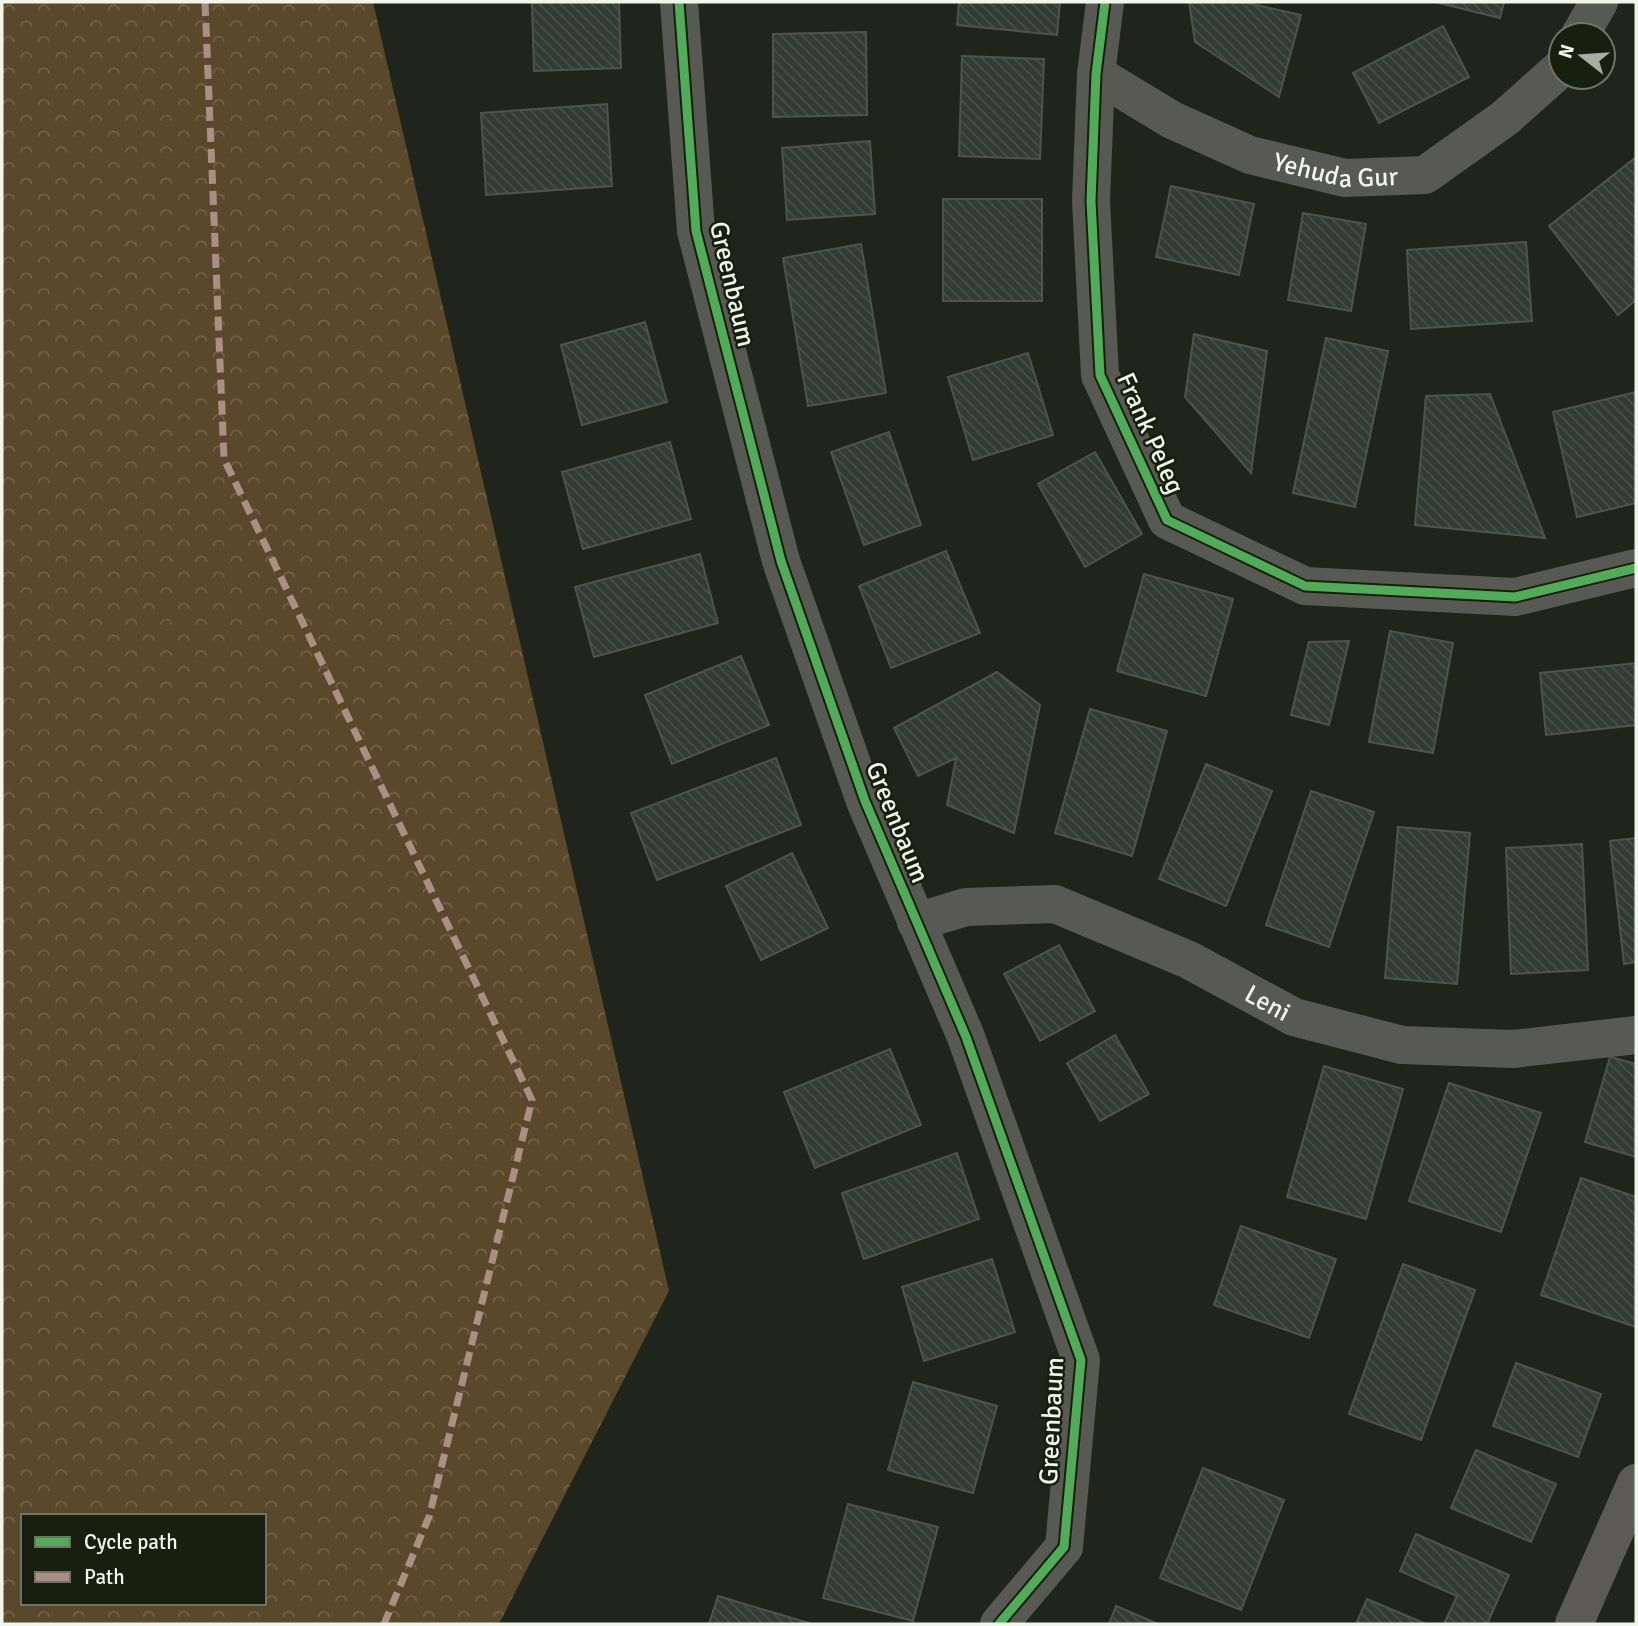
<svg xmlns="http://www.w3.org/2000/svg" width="1638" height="1626" viewBox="0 0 1638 1626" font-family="Signika,sans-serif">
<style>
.forest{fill:url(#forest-crowns);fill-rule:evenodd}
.building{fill:url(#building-back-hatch);stroke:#4e544c;stroke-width:2}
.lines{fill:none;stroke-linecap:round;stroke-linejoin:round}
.street{stroke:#585953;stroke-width:38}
.secondary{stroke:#5b5b53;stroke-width:38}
.quiet{stroke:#ac8f84;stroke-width:7;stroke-dasharray:14 7;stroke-linecap:butt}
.cycleway-casing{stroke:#171f0e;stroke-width:13}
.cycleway{stroke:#51ab58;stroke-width:9}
.labels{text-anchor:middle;stroke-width:5;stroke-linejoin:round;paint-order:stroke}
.street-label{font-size:26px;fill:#f0f6ea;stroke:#171f0e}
</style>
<defs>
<pattern id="forest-crowns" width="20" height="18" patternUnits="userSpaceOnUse" patternTransform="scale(1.75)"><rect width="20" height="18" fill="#59482a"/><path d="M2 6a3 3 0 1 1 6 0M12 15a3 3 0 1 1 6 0" fill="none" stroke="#716349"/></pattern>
<pattern id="building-back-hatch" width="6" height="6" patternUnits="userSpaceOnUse" patternTransform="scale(1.75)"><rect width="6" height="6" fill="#333c33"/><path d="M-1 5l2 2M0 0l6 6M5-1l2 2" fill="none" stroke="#474f47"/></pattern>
</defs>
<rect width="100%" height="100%" fill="#20251b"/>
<path class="forest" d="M2,2H373L669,1291L499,1624H2ZM23,1516H264V1603H23Z"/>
<g class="building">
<polygon points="532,2 619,2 621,68 534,71"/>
<polygon points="959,2 1060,2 1057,35 957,25"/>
<polygon points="1189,2 1243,2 1301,15 1279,97 1195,42"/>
<polygon points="1435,2 1504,2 1500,18"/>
<polygon points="1443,26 1469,77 1379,123 1353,73"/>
<polygon points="866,32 867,115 773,117 773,34"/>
<polygon points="962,56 1044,59 1040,159 959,156"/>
<polygon points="607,104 612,186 486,195 481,113"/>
<polygon points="870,141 875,214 787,220 782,148"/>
<polygon points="1636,157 1636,300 1618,315 1549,226"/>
<polygon points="1171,186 1254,204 1239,275 1156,257"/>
<rect x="943" y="199" width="99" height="102"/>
<polygon points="1303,213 1366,224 1351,311 1288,300"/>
<polygon points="1526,242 1532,321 1411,329 1407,250"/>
<polygon points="861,244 886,393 808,406 783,258"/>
<polygon points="645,322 667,402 582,425 561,345"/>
<polygon points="1194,334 1267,351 1251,473 1185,397"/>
<polygon points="1326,338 1388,351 1355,507 1293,493"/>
<polygon points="1028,353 1053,435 973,460 948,377"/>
<polygon points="1636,392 1636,503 1577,517 1553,412"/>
<polygon points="1490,394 1545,538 1415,525 1426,396"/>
<polygon points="889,432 921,525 864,545 831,452"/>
<polygon points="670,442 691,519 583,549 562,472"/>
<polygon points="1095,452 1142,534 1085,567 1038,484"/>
<polygon points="946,551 980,633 891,668 859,586"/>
<polygon points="700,554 718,623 594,657 575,587"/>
<polygon points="1144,574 1233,599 1206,696 1117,671"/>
<polygon points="1390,631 1453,643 1433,753 1369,742"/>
<polygon points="1349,641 1329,725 1291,715 1309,642"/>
<polygon points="741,656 769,725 672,764 645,695"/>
<polygon points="1636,663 1636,725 1546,735 1540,673"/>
<polygon points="997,672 1040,705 1014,833 947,805 956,758 918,776 894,728"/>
<polygon points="1090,709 1167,731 1132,856 1055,833"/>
<polygon points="776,758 801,825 657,880 631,813"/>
<polygon points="1206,764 1272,791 1226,906 1159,879"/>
<polygon points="1311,791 1374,812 1329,947 1266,925"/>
<polygon points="1398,827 1470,833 1457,984 1385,978"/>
<polygon points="1636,838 1636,962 1624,964 1610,841"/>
<polygon points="1582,844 1588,970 1511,974 1506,848"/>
<polygon points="792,853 828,928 761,960 726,886"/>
<polygon points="1059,945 1095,1011 1040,1041 1004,974"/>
<polygon points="1115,1035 1149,1094 1100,1121 1067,1063"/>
<polygon points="890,1049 921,1125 815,1168 784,1092"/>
<polygon points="1610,1057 1636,1064 1636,1157 1585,1142"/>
<polygon points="1324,1066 1403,1089 1366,1219 1287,1197"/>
<polygon points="1449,1083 1541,1113 1501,1232 1409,1201"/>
<polygon points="957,1153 979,1219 864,1259 842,1193"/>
<polygon points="1581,1178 1636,1197 1636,1327 1541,1295"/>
<polygon points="1241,1226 1336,1259 1309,1338 1214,1305"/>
<polygon points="992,1259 1015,1332 924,1361 902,1287"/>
<polygon points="1403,1264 1475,1290 1421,1440 1349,1414"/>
<polygon points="1516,1363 1601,1394 1578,1457 1493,1426"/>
<polygon points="913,1382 997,1406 973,1493 888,1470"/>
<polygon points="1476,1450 1556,1484 1531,1542 1451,1508"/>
<polygon points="1203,1468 1284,1500 1241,1610 1160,1578"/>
<polygon points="848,1504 938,1527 913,1621 823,1598"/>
<polygon points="1416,1534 1509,1575 1487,1624 1444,1624 1457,1596 1400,1571"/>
<polygon points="718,1596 812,1624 709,1624"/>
<polygon points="1367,1599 1426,1624 1356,1624"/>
<polygon points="1116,1606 1158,1624 1109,1624"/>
</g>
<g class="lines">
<g class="street">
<polyline points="679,2 696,231 781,561 865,801 966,1037 1081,1360 1064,1547 999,1624"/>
<polyline points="1105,2 1096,74 1091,201 1100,375 1167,520 1305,586 1515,597 1636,568"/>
<polyline points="1580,35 1599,2"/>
<path id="s1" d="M1096,74L1172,120L1250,155L1345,178L1425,175L1505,118L1561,68"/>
<path id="s2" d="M916,922L966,907L1055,904L1189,960L1294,1017L1402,1045L1513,1049L1636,1035"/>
</g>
<polyline class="secondary" points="1574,1624 1636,1483"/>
<polyline class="quiet" points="205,2 224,459 532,1100 429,1517 384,1624"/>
<g class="cycleway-casing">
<g id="cycleway">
<polyline points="679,2 696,231 781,561 865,801 966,1037 1081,1360 1064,1547 999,1624"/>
<polyline points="1105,2 1096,74 1091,201 1100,375 1167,520 1305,586 1515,597 1636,568"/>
</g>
</g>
<use href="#cycleway" class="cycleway"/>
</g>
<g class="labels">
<g class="street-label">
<text dy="9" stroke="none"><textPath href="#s1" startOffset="262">Yehuda Gur</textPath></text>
<text transform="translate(733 284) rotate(77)" y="9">Greenbaum</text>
<text transform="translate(1151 433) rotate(66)" y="9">Frank Peleg</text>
<text transform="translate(898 822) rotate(68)" y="9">Greenbaum</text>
<text dy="9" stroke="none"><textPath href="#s2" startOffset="376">Leni</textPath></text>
<text transform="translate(1051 1421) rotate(-87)" y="9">Greenbaum</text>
</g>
</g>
<rect width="1638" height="1626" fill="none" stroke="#f0f6ea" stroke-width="7"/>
<rect x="21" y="1514" width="245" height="91" fill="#171f0e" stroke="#6e7566" stroke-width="2"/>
<rect x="35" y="1537" width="35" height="10" fill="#51ab58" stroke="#6e7566" stroke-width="2"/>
<text x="84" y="1549" font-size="21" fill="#f0f6ea">Cycle path</text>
<rect x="35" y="1572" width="35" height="10" fill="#ac8f84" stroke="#6e7566" stroke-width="2"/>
<text x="84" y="1584" font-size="21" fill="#f0f6ea">Path</text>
<g transform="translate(1582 56) rotate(287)"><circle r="33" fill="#171f0e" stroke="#6e7566" stroke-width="2"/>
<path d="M0-5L12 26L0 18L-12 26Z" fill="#a7ada2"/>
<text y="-10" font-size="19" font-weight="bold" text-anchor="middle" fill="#f0f6ea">N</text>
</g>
</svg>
